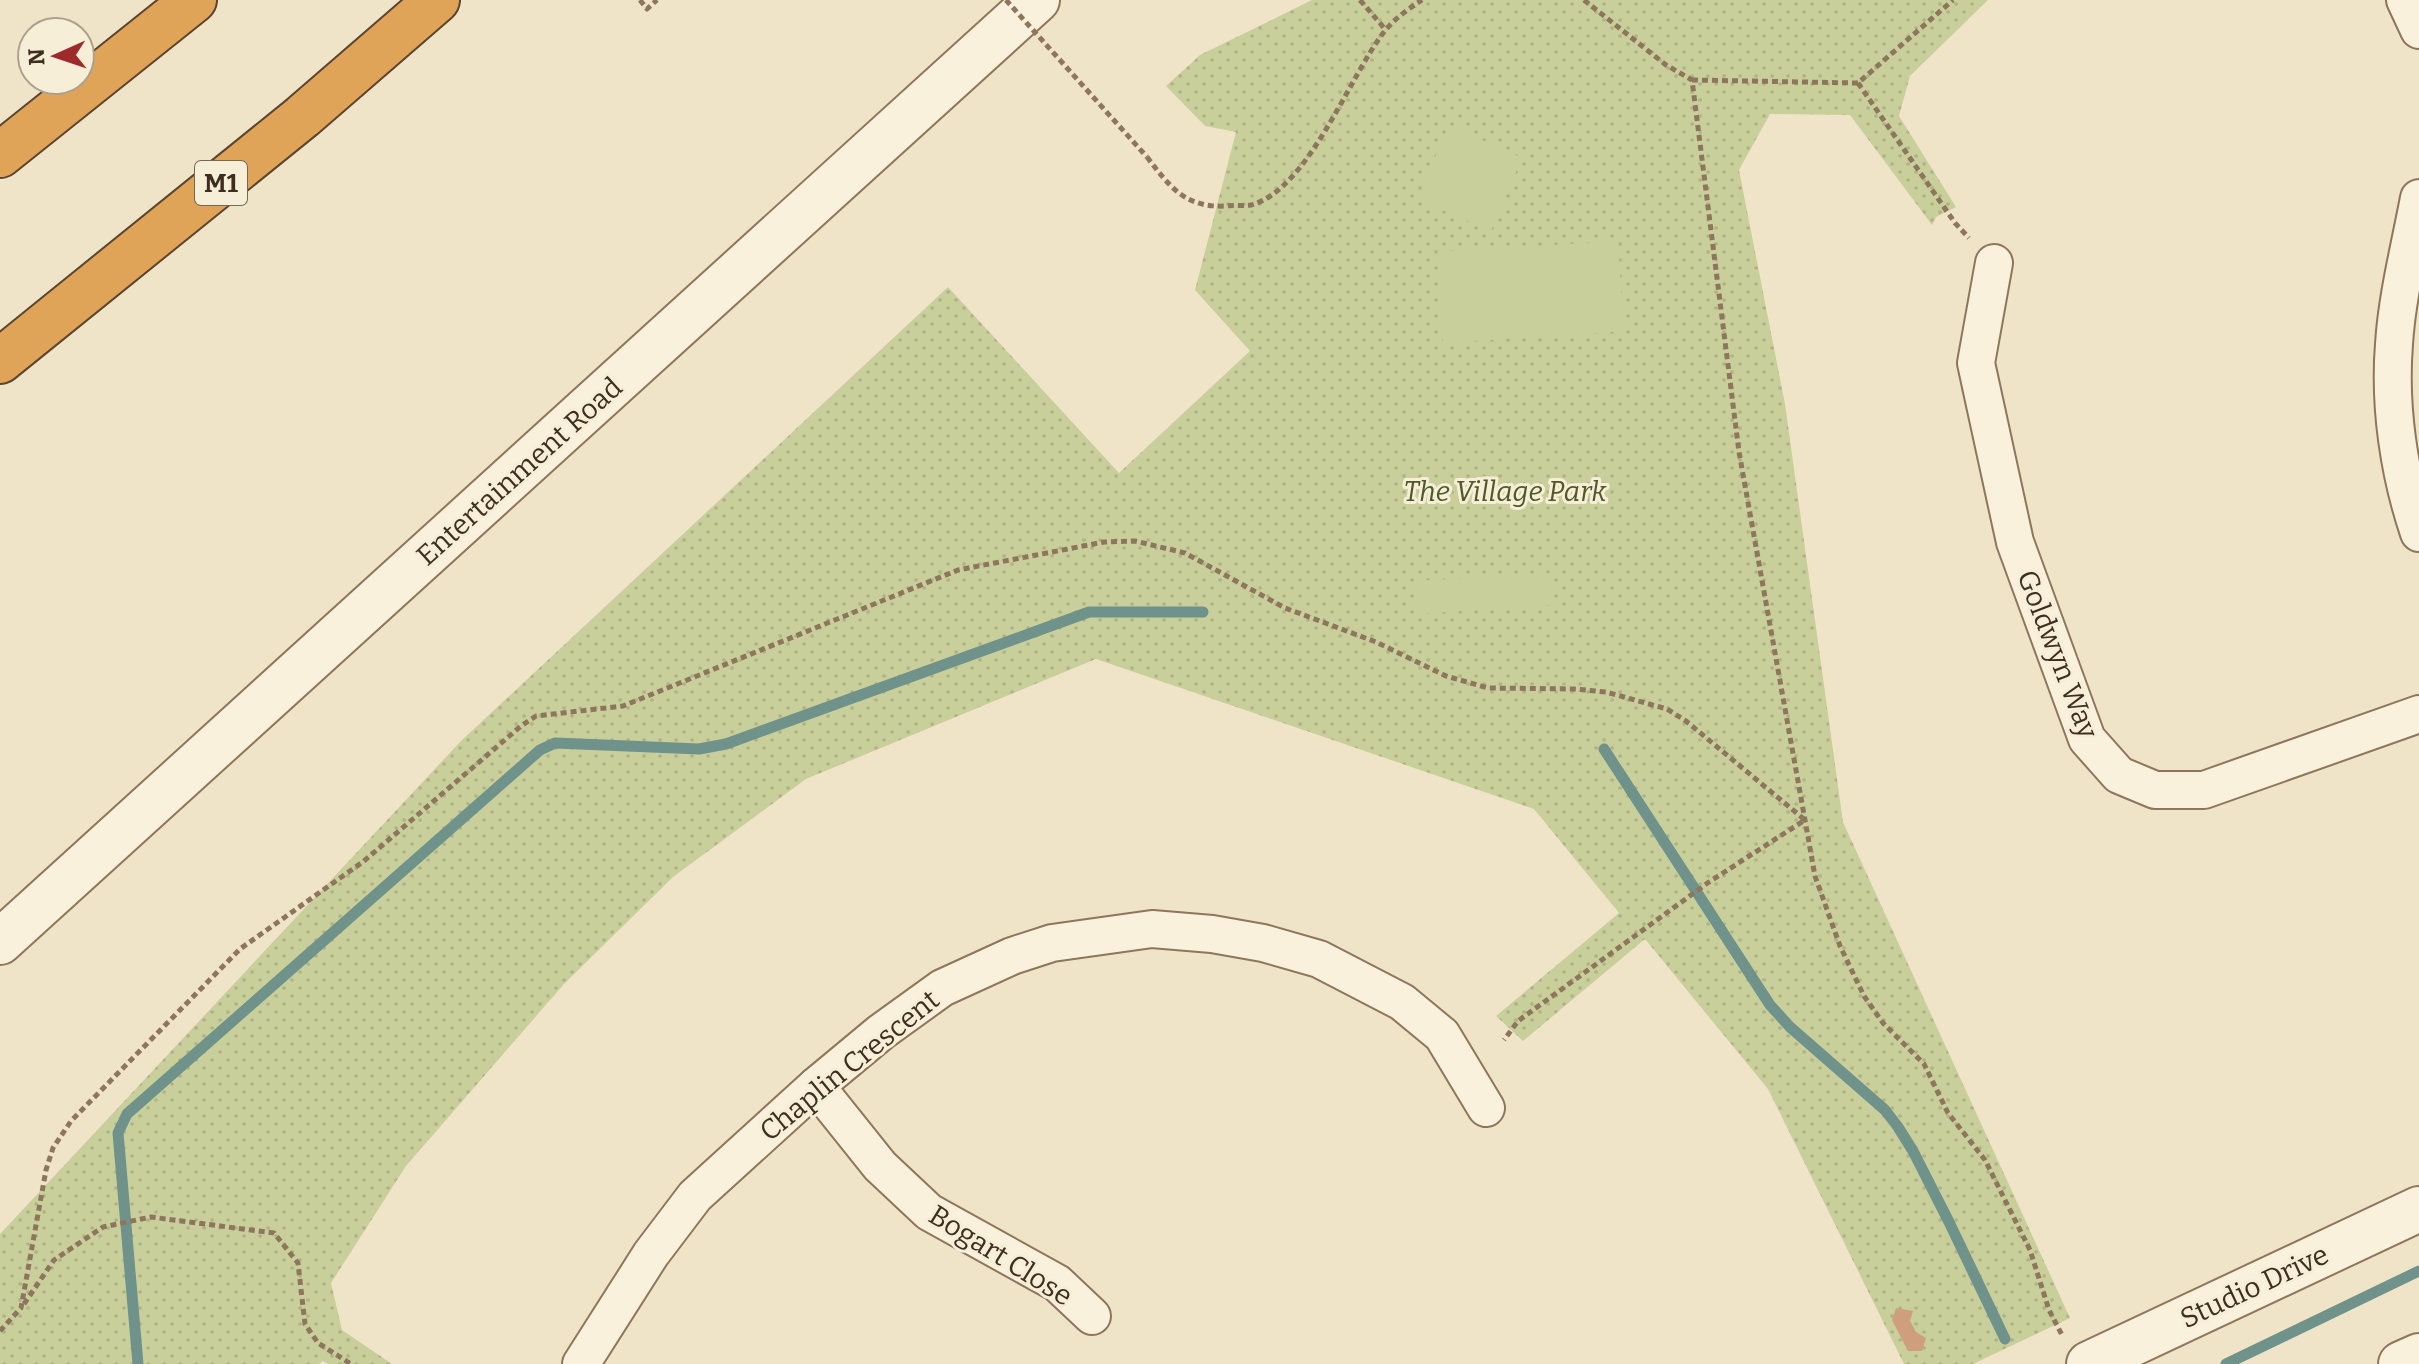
<svg xmlns="http://www.w3.org/2000/svg" width="2419" height="1364" viewBox="0 0 2419 1364" font-family="Bitter,serif">
<style>
.grass{fill:url(#grass-dots)}
.garden{fill:#c9cf9b}
.lines{fill:none;stroke-linecap:round;stroke-linejoin:round}
.stream{stroke:#6f938a;stroke-width:11}
.building{fill:#cf9f7d}
.minor-casing{stroke:#8d765c;stroke-width:40}
.tertiary-casing{stroke:#8d765c;stroke-width:48}
.motorway-casing{stroke:#5b4430;stroke-width:48}
.path{stroke:#8d765c;stroke-width:5;stroke-dasharray:6 4;stroke-linecap:butt}
.minor{stroke:#faf1dc;stroke-width:36}
.tertiary{stroke:#faf1dc;stroke-width:44}
.motorway{stroke:#e0a458;stroke-width:44}
.path-bridge{stroke:#8d765c;stroke-width:5;stroke-dasharray:6 4;stroke-linecap:butt}
.labels{text-anchor:middle;stroke-width:6;stroke-linejoin:round;paint-order:stroke}
.shield{fill:#f7eed8;stroke:#756857;stroke-width:2}
.shield-label{font-size:26px;font-weight:bold;fill:#3d2e20}
.street-label{font-size:28px;fill:#3d2e20;stroke:#f7eed8}
.park-label{font-size:28px;font-style:italic;fill:#4d5a26;stroke:#f7eed8}
</style>
<defs>
<pattern id="grass-dots" width="8" height="8" patternUnits="userSpaceOnUse" patternTransform="scale(2)"><rect width="8" height="8" fill="#c9cf9b"/><path d="M2 2h.1M6 6h.1" fill="none" stroke="#aeb285" stroke-width="1.8" stroke-linecap="round"/></pattern>
</defs>
<rect width="100%" height="100%" fill="#f0e4c8"/>
<polygon class="grass" points="1312,0 1988,0 1910,76 1899,116 1956,207 1936,217 1932,225 1850,115 1770,114 1739,170 1785,404 1843,822 2070,1318 1973,1364 1904,1364 1768,1089 1645,939 1523,1041 1496,1016 1619,913 1534,809 1096,659 806,779 673,877 564,984 406,1166 331,1283 342,1330 392,1364 328,1364 323,1361 319,1364 0,1364 0,1234 461,741 948,287 1119,473 1250,351 1195,290 1236,132 1205,126 1166,86 1200,55"/>
<g class="garden">
<polygon points="1449,125 1522,158 1491,231 1417,199"/>
<polygon points="1618,241 1624,331 1443,343 1437,252"/>
<polygon points="1551,573 1553,605 1417,614 1415,581"/>
</g>
<g class="lines">
<g class="stream">
<polyline points="1604,749 1770,1005 1790,1027 1885,1110 1898,1127 1913,1151 1949,1222 2005,1339"/>
<polyline points="138,1364 118,1133 127,1114 540,750 555,743 699,749 726,744 1089,612 1203,612"/>
<polyline points="2226,1364 2419,1271"/>
</g>
</g>
<polygon class="building" points="1896,1308 1913,1311 1910,1321 1916,1332 1926,1338 1922,1351 1908,1351 1892,1320"/>
<g class="lines">
<g class="minor-casing">
<g id="minor">
<polyline points="2405,0 2419,30"/>
<path d="M2419,198C2410,246 2397,296 2394,344C2389,407 2399,474 2419,533"/>
<polyline points="1994,263 1976,363 2015,542 2087,739 2119,775 2155,790 2204,790 2419,714"/>
<polyline points="816,1086 880,1166 929,1212 1057,1283 1092,1316"/>
<polyline points="581,1364 651,1254 695,1196 816,1086 881,1032 942,988 1012,956 1052,943 1152,929 1212,934 1263,943 1319,959 1402,1002 1442,1035 1486,1108"/>
</g>
</g>
<g class="tertiary-casing">
<g id="tertiary">
<polyline points="0,942 1037,0"/>
<polyline points="2089,1364 2419,1209"/>
<polyline points="2401,1364 2419,1356"/>
</g>
</g>
<g class="motorway-casing">
<g id="motorway">
<polyline points="0,155 194,0"/>
<polyline points="0,361 302,117 437,0"/>
</g>
</g>
<g class="path">
<polyline points="640,0 647,9 657,0"/>
<polyline points="1360,0 1385,29"/>
<polyline points="1584,0 1666,65 1692,80 1739,452 1815,876 1840,946 1864,996 1883,1023 1924,1064 1948,1113 1985,1160 2030,1250 2049,1310 2062,1335"/>
<polyline points="1692,80 1858,83 1953,0"/>
<polyline points="1858,83 1955,223 1969,238"/>
<path d="M1147,157C1170,187 1185,208 1226,206C1234,205 1243,206 1251,205C1308,190 1349,77 1384,32C1394,19 1408,9 1422,0"/>
<polyline points="24,1304 54,1260 103,1227 151,1217 274,1233 298,1263 305,1324 318,1343 351,1364"/>
<polyline points="0,1331 21,1308 46,1170 53,1148 71,1121 240,949 364,861 521,726 536,716 623,706 958,570 1104,542 1135,541 1185,553 1285,608 1376,642 1446,676 1488,688 1574,689 1606,692 1667,709 1686,721 1805,820 1709,882 1518,1021 1504,1040"/>
</g>
<use href="#minor" class="minor"/>
<use href="#tertiary" class="tertiary"/>
<use href="#motorway" class="motorway"/>
<polyline class="path-bridge" points="1006,0 1147,157"/>
</g>
<g class="labels">
<rect class="shield" x="195" y="161" width="52" height="44" rx="6"/>
<g class="shield-label">
<text x="221" y="192">M1</text>
</g>
<g class="street-label">
<text transform="translate(519 471) rotate(-42)" y="10">Entertainment Road</text>
<text transform="translate(2058 654) rotate(69)" y="10">Goldwyn Way</text>
<text transform="translate(849 1065) rotate(-39)" y="10">Chaplin Crescent</text>
<text transform="translate(1001 1255) rotate(32)" y="10">Bogart Close</text>
<text transform="translate(2254 1286) rotate(-25)" y="10">Studio Drive</text>
</g>
<g class="park-label">
<text x="1505" y="501">The Village Park</text>
</g>
</g>
<g transform="translate(56 56) rotate(267)"><circle r="38" fill="#f7eed8" stroke="#ada18e" stroke-width="2"/>
<path d="M0-6L14 30L0 20L-14 30Z" fill="#9e2a2b"/>
<text y="-12" font-size="22" font-weight="bold" text-anchor="middle" fill="#3d2e20">N</text>
</g>
</svg>
